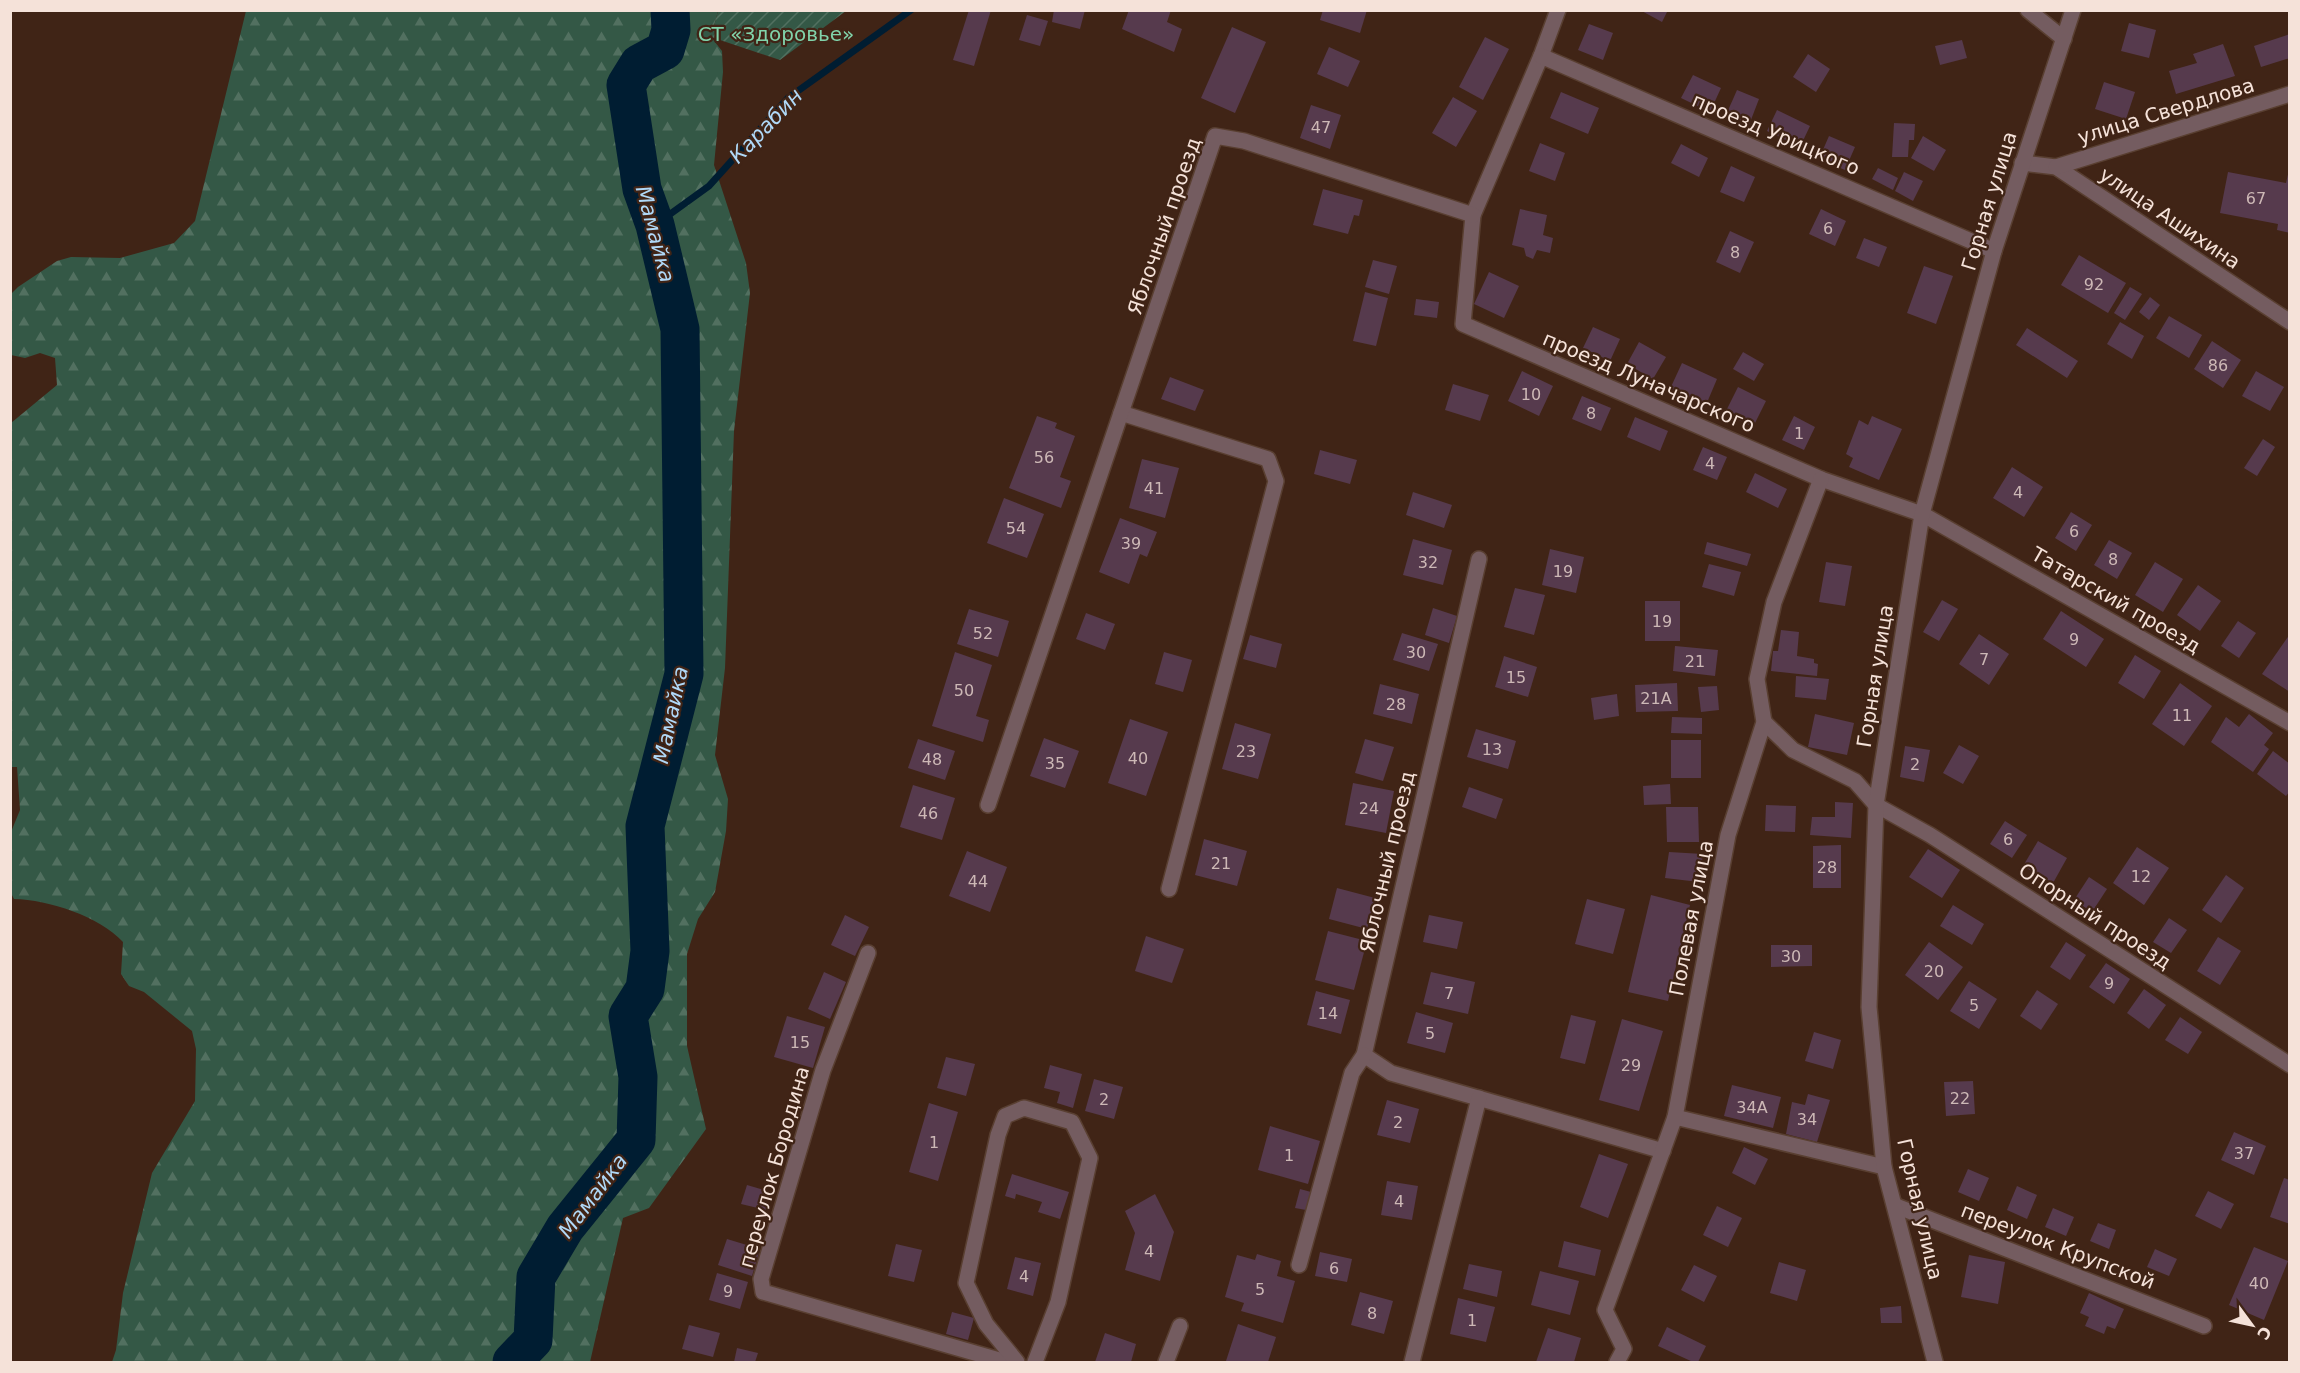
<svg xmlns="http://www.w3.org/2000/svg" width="2300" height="1373" viewBox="0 0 2300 1373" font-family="'DejaVu Sans',sans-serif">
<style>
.forest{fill:url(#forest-firs)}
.garden{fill:url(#garden-furrows)}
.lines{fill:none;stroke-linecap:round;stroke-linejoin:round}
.stream{stroke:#001d32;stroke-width:7}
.river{stroke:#001d32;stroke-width:39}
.building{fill:#563a4d}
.minor-casing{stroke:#593f31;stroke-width:18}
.minor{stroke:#745c60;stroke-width:15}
.labels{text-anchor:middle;stroke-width:4.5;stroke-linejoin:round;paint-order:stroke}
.number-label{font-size:16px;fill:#cdb8b6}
.park-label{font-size:20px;fill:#81d3aa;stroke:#402416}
.street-label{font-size:20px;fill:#f5e2d9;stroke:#402416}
.water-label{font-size:21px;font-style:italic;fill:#b0d9f8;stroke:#402416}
</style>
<defs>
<pattern id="forest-firs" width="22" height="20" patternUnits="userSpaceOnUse" patternTransform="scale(1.5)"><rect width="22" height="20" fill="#345846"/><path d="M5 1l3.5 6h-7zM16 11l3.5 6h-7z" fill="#527060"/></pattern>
<pattern id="garden-furrows" width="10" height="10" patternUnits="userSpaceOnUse" patternTransform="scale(1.5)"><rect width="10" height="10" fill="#345846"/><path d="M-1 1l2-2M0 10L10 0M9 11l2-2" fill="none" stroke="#527060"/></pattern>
</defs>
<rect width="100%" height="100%" fill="#402416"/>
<path class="forest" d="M246,11H718L711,37L722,51L723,72L714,165L746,263L750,293L734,431L725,668L715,755L728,799L726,831L715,892L698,919L687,954V1046L706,1129L649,1208L623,1218L590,1362H112L116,1350L123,1293L152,1173L195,1101L196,1049L192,1031L144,992L129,986L121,974L123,942C99,916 49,900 14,899L11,893V832L20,810L17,767H10L11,423L57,385L55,358L40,353L25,358L11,355L10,295L18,287L57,261L71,257L120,258L174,243L195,221Z"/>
<polygon class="garden" points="718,11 718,10 846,11 780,60 711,37"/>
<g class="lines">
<polyline class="stream" points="655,225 709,186 788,98 911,10"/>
<polyline class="river" points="512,1362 533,1340 536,1277 565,1228 636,1140 638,1077 628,1016 645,989 650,951 645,826 684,674 680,329 655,225 642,189 626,85 639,64 665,50 671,30 670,10"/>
</g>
<g class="building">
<polygon points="969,10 991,10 974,66 953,60"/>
<polygon points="1054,10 1085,10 1080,29 1052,22"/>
<polygon points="1129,10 1171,10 1167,22 1182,29 1174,52 1122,29"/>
<polygon points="1323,10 1367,10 1360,33 1320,20"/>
<polygon points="1640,10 1668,10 1662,22"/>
<polygon points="1027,15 1048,21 1040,46 1019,40"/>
<polygon points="2129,23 2156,30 2149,58 2121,51"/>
<polygon points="1589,24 1613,33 1603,60 1578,50"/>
<polygon points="1232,27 1266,42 1235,113 1201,98"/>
<polygon points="2290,34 2290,58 2261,67 2254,46"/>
<polygon points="1485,37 1509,49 1483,100 1459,87"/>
<polygon points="1962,40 1967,58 1940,65 1935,46"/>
<polygon points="2223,44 2235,76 2176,94 2169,71 2197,63 2193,54"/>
<polygon points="1329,47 1360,61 1348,87 1317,74"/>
<polygon points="1808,54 1830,69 1816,92 1793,77"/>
<polygon points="1693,75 1721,88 1710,112 1681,98"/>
<polygon points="2104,82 2135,92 2126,119 2095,109"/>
<polygon points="1737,90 1759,99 1749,125 1726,115"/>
<polygon points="1561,92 1599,108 1588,134 1550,118"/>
<polygon points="1453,97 1477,111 1456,147 1432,133"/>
<polygon points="1311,105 1341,115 1330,149 1300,138"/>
<polygon points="1777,110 1810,126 1800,147 1767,131"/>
<polygon points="1894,123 1915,124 1914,140 1909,140 1908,157 1892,157"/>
<polygon points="1829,136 1855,147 1845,170 1819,159"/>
<polygon points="1923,136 1946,150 1934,171 1911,158"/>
<polygon points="1540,143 1565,153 1555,181 1529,171"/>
<polygon points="1681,144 1708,158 1699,177 1671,163"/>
<polygon points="1731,166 1755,177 1744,202 1720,192"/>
<polygon points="1878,168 1898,178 1893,190 1872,179"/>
<polygon points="2289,170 2290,233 2277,230 2278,224 2220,213 2228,172 2286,183"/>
<polygon points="1904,172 1923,181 1913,201 1895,191"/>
<polygon points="1323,189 1363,200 1359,216 1354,215 1348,234 1313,225"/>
<polygon points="1520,209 1547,215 1543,235 1553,238 1550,253 1537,250 1533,259 1526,256 1524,248 1512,245"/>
<polygon points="1821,209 1846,221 1835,246 1809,234"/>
<polygon points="1730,231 1754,242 1740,273 1716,262"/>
<polygon points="1864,238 1887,247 1879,267 1856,258"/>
<polygon points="2079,255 2126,283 2108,313 2061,285"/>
<polygon points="1373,260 1397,266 1389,294 1365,287"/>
<polygon points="1924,266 1953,276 1936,324 1907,313"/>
<polygon points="1489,272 1519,286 1504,318 1474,304"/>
<polygon points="2130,287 2142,294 2125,320 2114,313"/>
<polygon points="1365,292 1388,298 1376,346 1353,341"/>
<polygon points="2150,297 2160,305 2149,320 2139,312"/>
<polygon points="1416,299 1439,302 1437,318 1414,315"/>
<polygon points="2169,316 2202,335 2189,358 2156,338"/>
<polygon points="2120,322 2144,336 2132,359 2107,344"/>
<polygon points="1593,327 1620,339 1610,361 1583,348"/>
<polygon points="2027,328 2078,361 2067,378 2016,345"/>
<polygon points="2212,341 2241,360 2223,388 2194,369"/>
<polygon points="1639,342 1666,357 1653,379 1627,364"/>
<polygon points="1743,352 1764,364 1754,381 1733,369"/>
<polygon points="1682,363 1717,379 1706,405 1670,389"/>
<polygon points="1522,371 1553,386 1539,416 1508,401"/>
<polygon points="2256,371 2284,387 2270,411 2242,396"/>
<polygon points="1170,377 1204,390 1195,411 1161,399"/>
<polygon points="1453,384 1489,395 1480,421 1445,410"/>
<polygon points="1738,387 1766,401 1753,427 1725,413"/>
<polygon points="1582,396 1611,408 1601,431 1572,419"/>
<polygon points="1037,416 1057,423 1055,428 1075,436 1060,477 1071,481 1061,508 1009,488"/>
<polygon points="1794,416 1815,427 1804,450 1782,440"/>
<polygon points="1872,416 1902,429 1879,480 1849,467 1853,458 1846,454 1859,420 1868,425"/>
<polygon points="1635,417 1668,431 1660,451 1627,437"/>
<polygon points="2263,439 2275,447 2257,476 2244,468"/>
<polygon points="1703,447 1727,457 1717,480 1693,470"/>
<polygon points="1320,450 1357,460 1350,484 1314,474"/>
<polygon points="1142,459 1179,468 1165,518 1129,508"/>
<polygon points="2012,467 2043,487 2024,517 1993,498"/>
<polygon points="1755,473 1787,489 1778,508 1746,492"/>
<polygon points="1413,492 1452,505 1444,528 1406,515"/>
<polygon points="1004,498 1044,514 1027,558 987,543"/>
<polygon points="2071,512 2092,525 2076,551 2055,538"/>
<polygon points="1120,518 1157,532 1147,557 1140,554 1129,584 1099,572"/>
<polygon points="1413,539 1452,550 1443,585 1403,575"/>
<polygon points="2109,540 2132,553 2117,579 2094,565"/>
<polygon points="1707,542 1751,554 1747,566 1704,554"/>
<polygon points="1550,549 1584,557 1576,593 1542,585"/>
<polygon points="1826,562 1852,566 1845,606 1819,602"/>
<polygon points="2155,562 2183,579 2163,612 2135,595"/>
<polygon points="1709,564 1741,572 1734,596 1702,587"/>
<polygon points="2198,585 2221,601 2200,631 2177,615"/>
<polygon points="1515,588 1545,595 1534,635 1504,627"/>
<polygon points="1942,600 1958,609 1939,641 1923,632"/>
<rect x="1645" y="601" width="35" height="40"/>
<polygon points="1433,608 1457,616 1449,643 1425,635"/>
<polygon points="969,609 1009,621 998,657 957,644"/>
<polygon points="2061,611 2104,639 2086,667 2043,639"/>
<polygon points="1086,613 1115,624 1105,650 1076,639"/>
<polygon points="2238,621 2256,633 2239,658 2221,646"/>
<polygon points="1781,630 1799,632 1797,656 1814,659 1814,663 1818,664 1817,676 1771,671 1773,651 1778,651"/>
<polygon points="1402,633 1438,644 1429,671 1393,660"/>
<polygon points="1979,634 2009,654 1989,685 1959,664"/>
<polygon points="2290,634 2290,692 2262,674"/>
<polygon points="1250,635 1282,644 1276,668 1243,659"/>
<polygon points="1675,646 1718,650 1715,676 1673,671"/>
<polygon points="955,652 992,665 976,716 989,720 983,742 932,726"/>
<polygon points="1164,652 1192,660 1183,692 1155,684"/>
<polygon points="2135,655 2161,671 2144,699 2118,683"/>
<polygon points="1504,656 1537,667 1528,697 1495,687"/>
<polygon points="1796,676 1829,679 1826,700 1795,697"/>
<polygon points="1677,683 1678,711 1636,712 1635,685"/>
<polygon points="2180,683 2212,706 2184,746 2152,724"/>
<polygon points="1380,684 1419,694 1412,724 1373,714"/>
<polygon points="1717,686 1719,710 1701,712 1698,687"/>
<polygon points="1617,694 1619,716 1594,720 1591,698"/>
<polygon points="1815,714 1854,723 1847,755 1808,747"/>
<polygon points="2249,714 2273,733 2264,745 2269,749 2253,772 2211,742 2226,717 2239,727"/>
<polygon points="1672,717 1702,718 1702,734 1671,733"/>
<polygon points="1130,719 1168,732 1146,796 1108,783"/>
<polygon points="1235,723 1271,734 1258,779 1222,769"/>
<polygon points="1476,729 1516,741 1508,769 1467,757"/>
<polygon points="1044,738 1079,751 1065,788 1030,776"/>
<polygon points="918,739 955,751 945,780 908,768"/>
<polygon points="1365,739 1394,747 1383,781 1355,773"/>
<rect x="1671" y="740" width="30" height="38"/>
<polygon points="1959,745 1979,756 1963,784 1943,773"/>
<polygon points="1905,746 1930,750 1924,782 1900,777"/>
<polygon points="2273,751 2290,764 2290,791 2286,796 2257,774"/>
<polygon points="1353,783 1394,791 1386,833 1345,825"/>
<polygon points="1670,784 1671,804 1644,805 1643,786"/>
<polygon points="913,785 955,798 942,840 900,827"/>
<polygon points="1469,787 1503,799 1496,819 1462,807"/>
<polygon points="1835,802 1853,803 1851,838 1810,835 1812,817 1835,817"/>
<polygon points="1766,805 1796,806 1795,832 1765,831"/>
<polygon points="1666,807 1698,807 1699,842 1667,842"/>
<polygon points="2005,821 2027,835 2012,858 1990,844"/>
<polygon points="1204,839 1247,851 1237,886 1195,875"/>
<polygon points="2038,841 2067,858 2053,883 2023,866"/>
<polygon points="1841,845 1841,888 1813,888 1813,846"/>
<polygon points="2137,847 2169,868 2144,905 2113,883"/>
<polygon points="1928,849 1960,870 1942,898 1909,877"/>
<polygon points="967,851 1007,867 990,912 949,896"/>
<polygon points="1669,852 1703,854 1699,882 1665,878"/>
<polygon points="2226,875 2244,888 2221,923 2202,910"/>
<polygon points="2089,877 2107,889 2092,912 2074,900"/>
<polygon points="1337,888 1375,898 1367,929 1329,919"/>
<polygon points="1651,895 1690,905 1668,1001 1628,992"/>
<polygon points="1587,899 1625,909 1613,954 1575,944"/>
<polygon points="1953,905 1984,924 1972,945 1940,926"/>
<polygon points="845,915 869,927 855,956 831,945"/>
<polygon points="1429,915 1463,922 1457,949 1423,942"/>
<polygon points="2169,918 2187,930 2171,953 2153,942"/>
<polygon points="1328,931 1367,941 1354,990 1315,980"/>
<polygon points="1146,936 1184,949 1172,983 1135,971"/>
<polygon points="2218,937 2241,951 2220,985 2197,971"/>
<polygon points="1929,942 1963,967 1938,1000 1905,975"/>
<polygon points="2066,942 2086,955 2070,980 2050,967"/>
<polygon points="1771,945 1812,945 1812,966 1771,967"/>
<polygon points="2106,963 2130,979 2114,1004 2089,987"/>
<polygon points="824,972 846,982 830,1019 808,1009"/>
<polygon points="1431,972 1475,982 1468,1014 1423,1004"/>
<polygon points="1969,981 1997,999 1979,1029 1950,1011"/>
<polygon points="2144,989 2166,1005 2149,1029 2127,1013"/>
<polygon points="2037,990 2058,1004 2041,1030 2020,1016"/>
<polygon points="1316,991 1350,1000 1341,1034 1307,1025"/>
<polygon points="1416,1012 1453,1023 1445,1053 1407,1043"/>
<polygon points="1571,1015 1596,1021 1585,1064 1560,1058"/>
<polygon points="787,1016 825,1027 813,1068 774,1057"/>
<polygon points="2180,1017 2202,1032 2188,1054 2165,1040"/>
<polygon points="1622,1019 1663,1031 1639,1111 1599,1100"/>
<polygon points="1814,1032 1841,1040 1833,1069 1805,1061"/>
<polygon points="946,1057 975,1064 966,1096 937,1088"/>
<polygon points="1050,1065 1082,1074 1073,1108 1057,1103 1060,1092 1044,1088"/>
<polygon points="1094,1079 1123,1087 1114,1119 1085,1111"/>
<polygon points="1973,1081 1975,1114 1946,1116 1944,1082"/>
<polygon points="1732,1085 1781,1097 1773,1128 1724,1116"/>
<polygon points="1808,1094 1830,1100 1817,1142 1786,1134 1792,1102 1805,1105"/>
<polygon points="1387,1100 1419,1109 1410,1143 1377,1135"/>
<polygon points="929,1103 958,1112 938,1181 909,1172"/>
<polygon points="1270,1126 1320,1141 1308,1184 1258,1170"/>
<polygon points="2234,1132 2266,1146 2254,1175 2221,1160"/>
<polygon points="1744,1147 1768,1159 1755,1185 1732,1173"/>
<polygon points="1599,1154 1628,1164 1608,1218 1580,1207"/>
<polygon points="1968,1169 1989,1178 1979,1201 1958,1192"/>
<polygon points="1012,1174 1069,1192 1060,1219 1038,1212 1042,1202 1016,1194 1015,1199 1005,1196"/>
<polygon points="2284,1178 2290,1180 2290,1224 2270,1217"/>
<polygon points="1387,1181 1418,1186 1412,1220 1381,1215"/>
<polygon points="747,1185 771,1192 766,1210 741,1204"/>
<polygon points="2017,1186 2037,1195 2027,1219 2007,1210"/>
<polygon points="1300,1189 1311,1192 1306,1210 1295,1208"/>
<polygon points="2208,1191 2234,1204 2221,1229 2195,1216"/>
<polygon points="1155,1194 1174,1232 1160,1281 1125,1270 1135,1233 1125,1211"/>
<polygon points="1717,1206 1742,1218 1728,1247 1703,1235"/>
<polygon points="2053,1208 2074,1217 2066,1236 2045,1227"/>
<polygon points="2098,1223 2116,1230 2109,1249 2090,1241"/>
<polygon points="727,1239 760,1249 752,1276 718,1265"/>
<polygon points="1564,1241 1601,1250 1595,1276 1558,1267"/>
<polygon points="896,1244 922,1250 914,1282 888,1276"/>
<polygon points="2254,1247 2288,1261 2264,1320 2229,1305"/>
<polygon points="2155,1249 2177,1259 2169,1276 2147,1267"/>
<polygon points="1320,1252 1352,1259 1347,1282 1315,1276"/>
<polygon points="1257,1254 1281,1261 1277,1276 1295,1281 1283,1323 1241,1311 1244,1303 1225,1297 1237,1255 1255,1260"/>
<polygon points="1969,1255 2005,1262 1998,1304 1961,1297"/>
<polygon points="1015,1257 1041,1263 1033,1296 1007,1289"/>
<polygon points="1779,1262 1806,1270 1797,1301 1770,1293"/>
<polygon points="1469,1264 1502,1271 1497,1297 1463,1289"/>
<polygon points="1694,1265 1717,1276 1704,1302 1681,1290"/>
<polygon points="1540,1271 1579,1281 1570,1315 1531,1305"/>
<polygon points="717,1273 748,1282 740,1309 709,1300"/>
<polygon points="1360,1292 1393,1301 1384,1334 1351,1325"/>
<polygon points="2089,1293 2124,1309 2115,1329 2107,1326 2104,1334 2085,1326 2089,1317 2080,1313"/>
<polygon points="1458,1298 1495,1307 1486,1342 1450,1334"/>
<polygon points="1901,1306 1902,1323 1881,1323 1880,1308"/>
<polygon points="952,1312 974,1318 968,1340 946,1334"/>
<polygon points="1238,1324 1276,1337 1268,1362 1226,1361"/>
<polygon points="689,1325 720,1333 713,1357 682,1349"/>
<polygon points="1667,1327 1706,1346 1698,1362 1693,1362 1658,1346"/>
<polygon points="1548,1328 1581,1338 1574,1362 1536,1362"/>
<polygon points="1105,1333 1136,1344 1131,1362 1095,1362"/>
<polygon points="737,1348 758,1353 755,1362 734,1362"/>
</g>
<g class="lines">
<g class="minor-casing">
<g id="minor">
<polyline points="1558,10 1541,56 1473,215 1463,324 1821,479 1922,514 2290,723"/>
<polyline points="2028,10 2064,39"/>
<polyline points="1541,56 1994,251"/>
<polyline points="2022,163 2056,167 2290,322"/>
<polyline points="2056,167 2290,94"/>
<polyline points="1121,413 1268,459 1276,481 1169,889"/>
<polyline points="1479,559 1364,1055 1391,1073 1663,1151"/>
<polyline points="1764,722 1793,750 1855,781 1876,805 1930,835 2290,1065"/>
<polyline points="988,805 1215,136 1244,141 1473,215"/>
<polyline points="868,953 823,1070 761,1279 763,1292 1006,1362"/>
<polyline points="1675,1117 1884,1167"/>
<polyline points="1896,1206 2204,1326"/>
<polyline points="1299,1265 1352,1073 1364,1055"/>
<polyline points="1017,1362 986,1324 966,1283 998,1135 1005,1116 1024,1108 1072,1122 1090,1158 1058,1302 1035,1362"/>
<polyline points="1166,1362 1180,1326"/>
<polyline points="1412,1362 1479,1098"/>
<polyline points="1617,1362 1624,1349 1605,1310 1675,1117 1728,835 1764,722 1757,679 1774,602 1821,479"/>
<polyline points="1935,1362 1884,1167 1869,1007 1876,805 1922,514 1994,251 2073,10"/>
</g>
</g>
<use href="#minor" class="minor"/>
</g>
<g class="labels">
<g class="number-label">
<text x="1321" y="133">47</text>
<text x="2256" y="204">67</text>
<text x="1828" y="234">6</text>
<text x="1735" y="258">8</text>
<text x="2094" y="290">92</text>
<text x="2218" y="371">86</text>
<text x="1531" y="400">10</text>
<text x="1591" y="419">8</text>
<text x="1799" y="439">1</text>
<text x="1044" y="463">56</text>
<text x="1710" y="469">4</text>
<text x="1154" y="494">41</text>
<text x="2018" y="498">4</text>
<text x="1016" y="534">54</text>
<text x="2074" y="537">6</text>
<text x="1131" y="549">39</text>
<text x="2113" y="565">8</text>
<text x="1428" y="568">32</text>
<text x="1563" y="577">19</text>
<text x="1662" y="627">19</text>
<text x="983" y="639">52</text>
<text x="2074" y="645">9</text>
<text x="1416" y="658">30</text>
<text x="1984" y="665">7</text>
<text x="1695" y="667">21</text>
<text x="1516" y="683">15</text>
<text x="964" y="696">50</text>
<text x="1656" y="704">21А</text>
<text x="1396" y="710">28</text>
<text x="2182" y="721">11</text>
<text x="1492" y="755">13</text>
<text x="1246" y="757">23</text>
<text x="1138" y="764">40</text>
<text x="932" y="765">48</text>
<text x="1055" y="769">35</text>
<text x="1915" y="770">2</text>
<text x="1369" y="814">24</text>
<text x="928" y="819">46</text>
<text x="2008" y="845">6</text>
<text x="1221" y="869">21</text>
<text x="1827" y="873">28</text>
<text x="2141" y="882">12</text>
<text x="978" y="887">44</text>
<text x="1791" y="962">30</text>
<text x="1934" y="977">20</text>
<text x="2109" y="989">9</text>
<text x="1449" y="999">7</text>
<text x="1974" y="1011">5</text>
<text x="1328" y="1019">14</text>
<text x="1430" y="1039">5</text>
<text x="800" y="1048">15</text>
<text x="1631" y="1071">29</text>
<text x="1960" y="1104">22</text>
<text x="1104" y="1105">2</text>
<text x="1752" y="1113">34А</text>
<text x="1807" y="1125">34</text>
<text x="1398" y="1128">2</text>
<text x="934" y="1148">1</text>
<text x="2244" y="1159">37</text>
<text x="1289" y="1161">1</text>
<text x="1399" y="1207">4</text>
<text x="1149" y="1257">4</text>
<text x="1334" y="1274">6</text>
<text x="1024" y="1282">4</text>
<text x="2259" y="1289">40</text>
<text x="1260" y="1295">5</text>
<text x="728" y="1297">9</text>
<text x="1372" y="1319">8</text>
<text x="1472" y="1326">1</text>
</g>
<g class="park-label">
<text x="776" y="41">СТ «Здоровье»</text>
</g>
<g class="street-label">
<text transform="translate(2166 111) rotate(-17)" y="7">улица Свердлова</text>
<text transform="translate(1776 134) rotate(23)" y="7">проезд Урицкого</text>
<text transform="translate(1989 201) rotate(-73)" y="7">Горная улица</text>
<text transform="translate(2170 218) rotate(34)" y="7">улица Ашихина</text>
<text transform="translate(1164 226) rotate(-71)" y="7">Яблочный проезд</text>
<text transform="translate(1649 382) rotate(23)" y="7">проезд Луначарского</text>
<text transform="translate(2116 600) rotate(30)" y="7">Татарский проезд</text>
<text transform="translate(1875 676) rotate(-81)" y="7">Горная улица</text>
<text transform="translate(1387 862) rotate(-77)" y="7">Яблочный проезд</text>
<text transform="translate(2095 916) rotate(33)" y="7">Опорный проезд</text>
<text transform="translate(1691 918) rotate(-79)" y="7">Полевая улица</text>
<text transform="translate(774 1167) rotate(-74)" y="7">переулок Бородина</text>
<text transform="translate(1920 1209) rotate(77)" y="7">Горная улица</text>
<text transform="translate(2058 1246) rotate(21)" y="7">переулок Крупской</text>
</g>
<g class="water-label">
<text transform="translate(766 126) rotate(-46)" y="7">Карабин</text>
<text transform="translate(655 234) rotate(75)" y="7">Мамайка</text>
<text transform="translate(671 715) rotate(-78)" y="7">Мамайка</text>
<text transform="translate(593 1196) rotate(-53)" y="7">Мамайка</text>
</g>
</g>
<rect width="2300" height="1373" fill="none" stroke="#f5e2d9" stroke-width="24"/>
<g transform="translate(2252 1325) rotate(123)" stroke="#402416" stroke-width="4.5" paint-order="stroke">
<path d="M0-4.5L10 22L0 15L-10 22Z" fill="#f5e2d9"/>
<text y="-9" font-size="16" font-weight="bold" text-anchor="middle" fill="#f5e2d9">С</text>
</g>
</svg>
